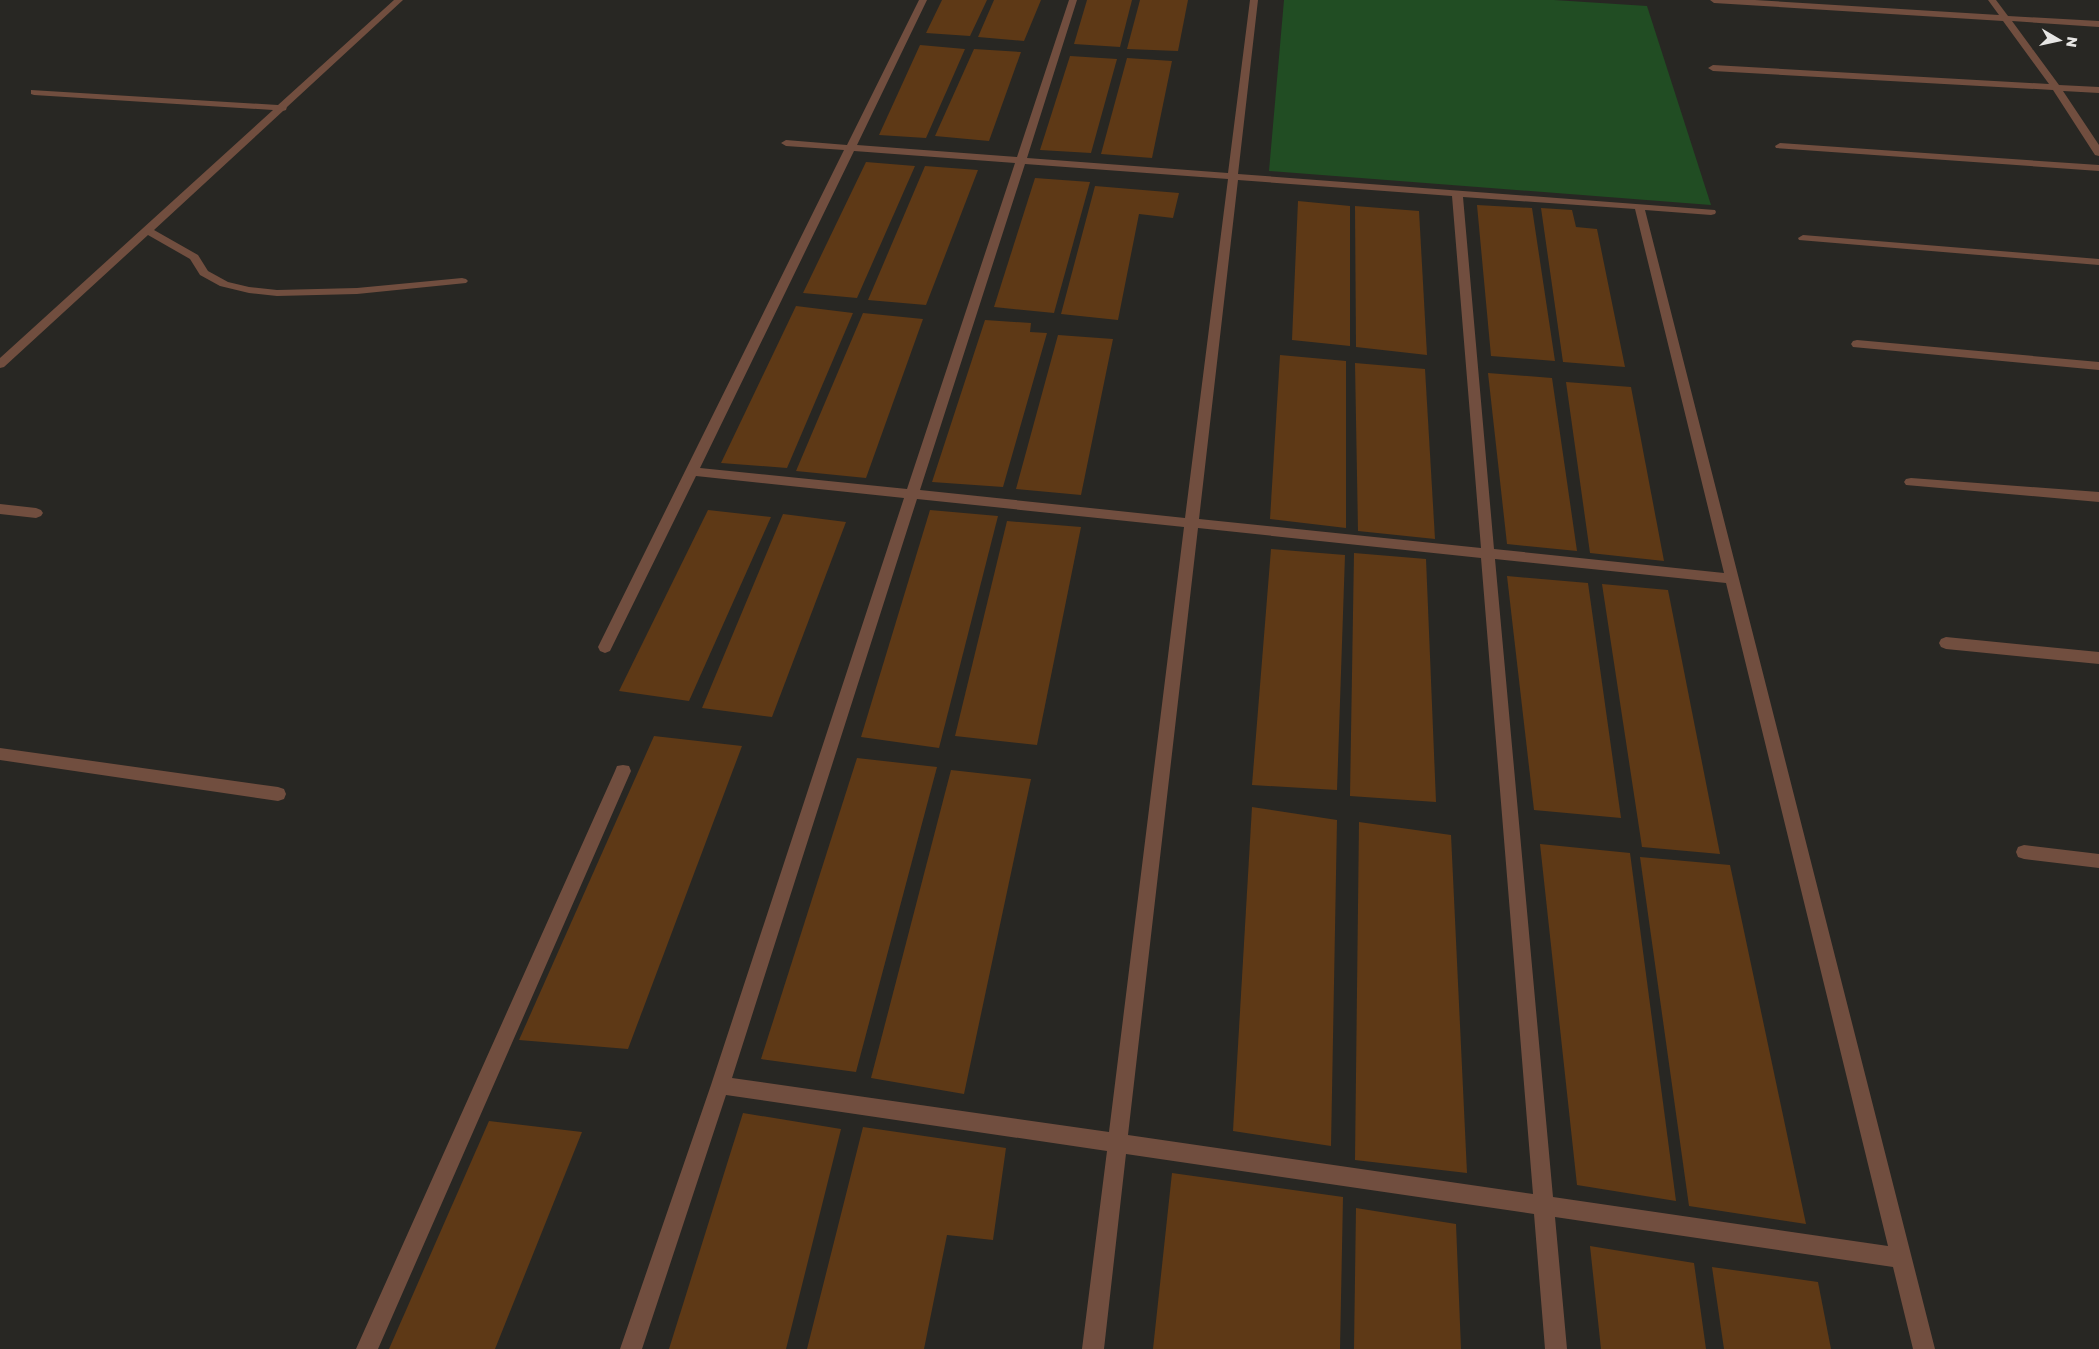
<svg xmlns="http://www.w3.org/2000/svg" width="2099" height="1349" viewBox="0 0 2099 1349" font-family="'Golos Text',sans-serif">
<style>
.green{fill:#214d23}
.building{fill:#5e3916}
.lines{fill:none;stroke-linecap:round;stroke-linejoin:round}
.minor{fill:#714e3f;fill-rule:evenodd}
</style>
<rect width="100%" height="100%" fill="#282723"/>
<polygon class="green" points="1284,0 1554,0 1647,6 1711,205 1269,171"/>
<g class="building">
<polygon points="942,0 987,0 970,36 926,33"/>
<polygon points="994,0 1041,0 1024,41 978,37"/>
<polygon points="1087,0 1132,0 1120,47 1074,44"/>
<polygon points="1140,0 1188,0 1178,51 1127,49"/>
<polygon points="920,45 965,49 926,138 879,135"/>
<polygon points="974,49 1021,52 989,141 935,136"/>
<polygon points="1070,56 1117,59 1091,153 1040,150"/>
<polygon points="1127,58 1172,61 1152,158 1101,154"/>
<polygon points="866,162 915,166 857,298 803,293"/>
<polygon points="925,166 978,170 926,305 868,300"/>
<polygon points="1035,178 1090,182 1054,313 994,307"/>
<polygon points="1095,186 1179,193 1173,218 1139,214 1118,320 1061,314"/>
<polygon points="1298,201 1350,206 1350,346 1292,340"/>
<polygon points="1477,205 1532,208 1555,361 1491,356"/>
<polygon points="1355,206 1419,211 1427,355 1356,347"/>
<polygon points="1541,208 1572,210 1576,227 1597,229 1625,367 1563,362"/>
<polygon points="796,306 853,313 787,468 721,463"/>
<polygon points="863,313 923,319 866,478 796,471"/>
<polygon points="985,320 1031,323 1030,332 1047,333 1003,487 932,482"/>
<polygon points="1058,335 1113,339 1081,495 1016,489"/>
<polygon points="1280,355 1346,361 1346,528 1270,519"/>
<polygon points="1355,363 1425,369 1435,539 1358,531"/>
<polygon points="1488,373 1552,378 1577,551 1507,544"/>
<polygon points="1566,382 1631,387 1664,561 1590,553"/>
<polygon points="708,510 771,517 689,701 619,691"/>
<polygon points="930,510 998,516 939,748 861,737"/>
<polygon points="783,514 846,522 772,717 702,708"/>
<polygon points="1007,521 1081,527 1037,745 955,736"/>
<polygon points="1271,549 1345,555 1337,790 1252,785"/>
<polygon points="1354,553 1426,559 1436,802 1350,796"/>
<polygon points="1507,576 1588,583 1621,818 1534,810"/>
<polygon points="1602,584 1668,590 1720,854 1642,847"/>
<polygon points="654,736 742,746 628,1049 519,1040"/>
<polygon points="857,758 937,767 856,1072 761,1059"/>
<polygon points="951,770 1031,779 964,1094 871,1078"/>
<polygon points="1252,807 1337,820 1331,1146 1233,1131"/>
<polygon points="1359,822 1451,835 1467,1173 1355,1160"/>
<polygon points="1540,844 1630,853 1676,1201 1577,1185"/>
<polygon points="1640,857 1730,865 1806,1224 1689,1206"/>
<polygon points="743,1113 841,1129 786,1349 669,1349"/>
<polygon points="489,1121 582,1132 495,1349 389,1349"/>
<polygon points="863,1127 1006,1148 993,1240 947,1235 924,1349 807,1349"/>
<polygon points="1172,1173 1343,1197 1340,1349 1153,1349"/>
<polygon points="1356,1208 1456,1224 1461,1349 1354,1349"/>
<polygon points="1590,1246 1694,1263 1706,1349 1601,1349"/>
<polygon points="1712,1267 1818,1282 1831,1349 1724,1349"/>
</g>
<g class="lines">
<g class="minor">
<polygon points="394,0 403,0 287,107 286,110 283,111 154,230 198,255 208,271 228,282 249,287 277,290 357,288 462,278 466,279 468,281 466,283 357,294 277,296 249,293 220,286 200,275 190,259 148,235 4,367 0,368 0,358 273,110 34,95 31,94 31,90 278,105"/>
<path d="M919,0H927L857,145L1017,157L1069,0H1077L1027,158L1228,173L1250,0H1258L1238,174L1715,210L1716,212L1715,214L1711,215L1645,210L1935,1349H1913L1893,1267L1555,1217L1567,1349H1545L1534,1214L1126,1154L1104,1349H1082L1107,1151L726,1095L642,1349H620L711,1085L904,498L696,476L610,651L605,653L600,651L598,647L844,150L786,146L781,143L786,140L847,145ZM854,151L1015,163L907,489L700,468ZM1025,164L1228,179L1185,518L920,490ZM1238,180L1452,196L1481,548L1199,519ZM1463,197L1635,209L1724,573L1494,549ZM917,499L1184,527L1109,1132L732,1078ZM1198,528L1481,558L1533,1194L1128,1135ZM1495,559L1726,583L1888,1246L1553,1197Z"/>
<polygon points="1710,0 1755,0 1999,15 1988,0 1996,0 2008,16 2099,21 2099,27 2012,21 2059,85 2099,87 2099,93 2063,91 2099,145 2099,156 2095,155 2053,90 1713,71 1708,68 1713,65 2049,84 2003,21 1714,3"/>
<polygon points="1780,143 2099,165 2099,171 1776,148 1775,146"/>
<polygon points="1803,235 2099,259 2099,265 1799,240 1798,238"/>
<polygon points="1857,340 2099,362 2099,370 1853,347 1851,344 1853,341"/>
<polygon points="1911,478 2099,492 2099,502 1906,485 1904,482 1906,479"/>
<polygon points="0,504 36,508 41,510 43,513 41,516 36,518 0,514"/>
<polygon points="1946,637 2099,652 2099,664 1946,649 1941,647 1939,643 1941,639"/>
<polygon points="0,748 278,787 284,789 286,794 284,799 278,801 0,760"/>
<polygon points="623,765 629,766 631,771 378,1349 356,1349 615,771 617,766"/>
<polygon points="2024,845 2099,854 2099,868 2024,859 2018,857 2016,852 2018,847"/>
</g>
</g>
<g transform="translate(2059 40) rotate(99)" stroke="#282723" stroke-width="4" paint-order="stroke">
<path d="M0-4L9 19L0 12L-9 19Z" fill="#e7e6e4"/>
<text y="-8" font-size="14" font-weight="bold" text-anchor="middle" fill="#e7e6e4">N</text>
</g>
</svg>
